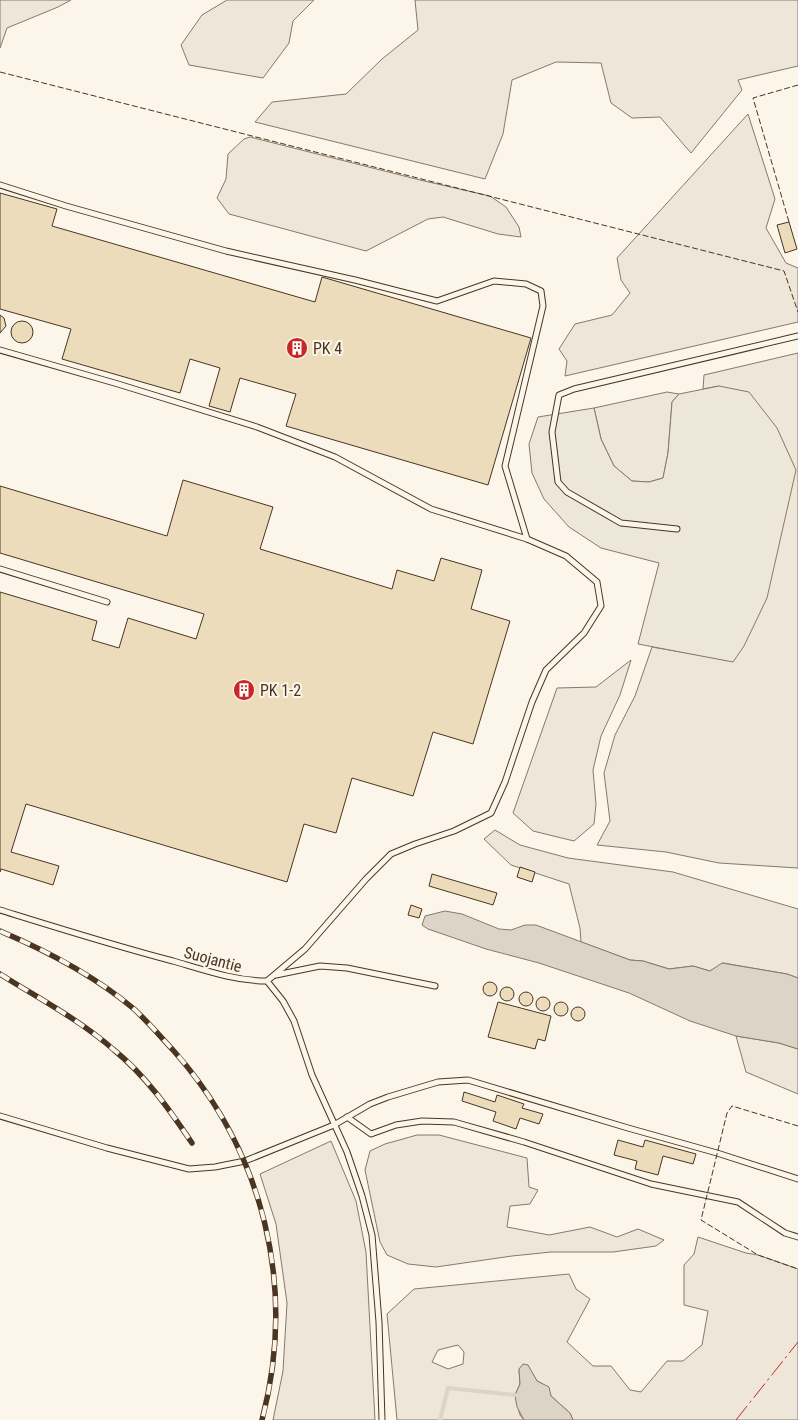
<svg xmlns="http://www.w3.org/2000/svg" width="798" height="1420" viewBox="0 0 798 1420" font-family="'Roboto Condensed',sans-serif">
<style>
.green{fill:#ede6d9;stroke:#887966;fill-rule:evenodd}
.parking{fill:#ede7d9;stroke:#887966}
.water{fill:#dcd4c6;stroke:#887966}
.lines{fill:none;stroke-linecap:round;stroke-linejoin:round}
.stream{stroke:#dcd4c6;stroke-width:4}
.building{fill:#ecdcbc;stroke:#4a3520}
.lane-casing{stroke:#4a3520;stroke-width:7}
.lane{stroke:#fbf6e9;stroke-width:5}
.rail-casing{stroke:#4a3520;stroke-width:5.5}
.rail{stroke:#fbf6e9;stroke-width:4;stroke-dasharray:11;stroke-linecap:butt}
.fence{stroke:#4a3520;stroke-width:1;stroke-dasharray:6 2.5;stroke-linecap:butt}
.power{stroke:#c62828;stroke-width:1;stroke-dasharray:18 4 2.5 4;stroke-linecap:butt}
.labels{text-anchor:middle;stroke-width:4;stroke-linejoin:round;paint-order:stroke}
.poi-label{font-size:16px;fill:#4a3520;stroke:#fbf6e9;text-anchor:start}
.street-label{font-size:16px;fill:#4a3520;stroke:#fbf6e9}
</style>
<rect width="100%" height="100%" fill="#fbf6e9"/>
<g class="green">
<polygon points="0,0 71,0 58,7 7,28 0,48"/>
<polygon points="227,0 314,0 293,21 289,43 263,78 189,65 181,45 202,15"/>
<polygon points="415,0 798,0 798,66 738,80 742,90 691,153 660,117 632,118 611,103 601,63 556,62 512,80 503,134 485,179 255,122 272,102 346,94 382,59 418,30"/>
<polygon points="748,114 775,199 766,228 786,263 798,268 798,322 565,376 567,361 559,349 575,324 612,315 630,293 621,280 617,258"/>
<polygon points="250,137 420,180 490,196 506,207 519,227 521,237 498,234 443,217 428,219 366,251 229,214 217,198 226,179 228,154 244,139"/>
<polygon points="798,353 798,868 719,863 666,852 597,845 610,821 604,773 615,735 635,696 652,647 733,661 719,386 703,389 704,375"/>
<polygon points="667,392 679,394 672,402 668,453 663,478 649,482 632,481 614,466 601,439 594,408"/>
<polygon points="631,660 620,695 601,736 593,770 596,804 594,824 574,841 533,831 513,813 557,688 596,687"/>
<polygon points="495,830 520,845 568,858 673,872 798,909 798,978 787,974 723,963 710,971 693,966 669,969 643,961 630,960 581,942 580,928 569,884 511,865 484,839"/>
<polygon points="736,1036 779,1043 798,1049 798,1094 746,1072"/>
<polygon points="417,1135 439,1135 527,1158 529,1187 538,1190 530,1204 510,1206 507,1227 549,1235 590,1227 617,1237 638,1229 664,1240 656,1246 613,1252 551,1252 512,1256 436,1267 408,1264 387,1255 380,1242 365,1170 370,1151 385,1144"/>
<polygon points="331,1141 356,1201 366,1252 375,1420 273,1420 283,1371 287,1303 276,1224 260,1174"/>
<path d="M698,1237L746,1253L758,1255L798,1269V1420H573L570,1413L551,1396L543,1384L537,1381L528,1366L519,1369L520,1384L515,1395L520,1415L524,1420H397L387,1314L414,1289L569,1274L576,1289L590,1299L567,1342L593,1366H611L630,1390L641,1392L667,1361H683L702,1345L708,1311L684,1305V1265L694,1254ZM458,1345L464,1352L463,1364L448,1369L432,1362L438,1350Z"/>
</g>
<polygon class="parking" points="719,386 749,392 777,428 796,470 767,598 744,646 733,662 638,644 659,563 601,548 569,527 544,499 532,473 529,444 538,417 594,408 601,439 614,466 632,481 649,482 663,478 668,453 672,402 679,394"/>
<g class="water">
<polygon points="445,911 462,914 499,929 511,930 525,925 536,925 630,960 643,961 669,969 693,966 710,971 722,963 787,974 798,978 798,1049 779,1043 736,1036 690,1021 629,993 539,963 486,949 428,929 422,925 425,916"/>
<polygon points="523,1364 528,1365 537,1381 549,1387 551,1396 570,1413 573,1420 524,1420 517,1407 515,1395 520,1384 519,1369"/>
</g>
<g class="lines">
<polyline class="stream" points="440,1420 448,1388 515,1395"/>
</g>
<g class="building">
<polygon points="0,193 57,209 52,226 315,302 322,277 531,338 488,485 286,426 296,394 240,378 230,412 209,406 220,368 190,359 180,393 62,359 71,329 0,309"/>
<polygon points="789,222 797,249 785,253 777,225"/>
<polygon points="0,315 4,318 6,326 0,333"/>
<circle cx="22" cy="332" r="11"/>
<polygon points="183,480 273,507 260,549 392,589 397,570 434,581 441,558 482,570 471,609 510,621 473,744 433,732 413,796 352,778 336,833 304,824 287,882 26,804 11,852 59,866 53,885 1,869 0,872 0,592 97,621 92,640 119,648 128,618 196,639 204,614 0,553 0,486 167,536"/>
<polygon points="520,867 535,872 532,882 517,877"/>
<polygon points="432,874 497,893 493,905 429,886"/>
<polygon points="411,905 422,909 419,918 408,915"/>
<circle cx="490" cy="989" r="7"/>
<circle cx="507" cy="994" r="7"/>
<circle cx="526" cy="999" r="7"/>
<circle cx="543" cy="1004" r="7"/>
<circle cx="561" cy="1009" r="7"/>
<polygon points="498,1002 551,1016 545,1041 538,1039 535,1049 488,1037"/>
<circle cx="578" cy="1014" r="7"/>
<polygon points="464,1092 495,1102 497,1095 524,1104 522,1108 543,1114 539,1124 520,1118 516,1129 493,1121 496,1112 462,1101"/>
<polygon points="618,1140 643,1147 645,1140 696,1154 693,1164 663,1156 658,1175 635,1169 637,1161 614,1155"/>
</g>
<g class="lines">
<g class="lane-casing">
<g id="lane">
<polyline points="0,185 66,206 226,251 355,280 437,301 494,281 526,284 541,291 543,306 505,466 527,539"/>
<polyline points="0,350 118,384 257,427 335,457 431,509 527,539 566,556 597,582 601,606 584,633 546,670 532,702 505,782 491,813 454,831 415,844 391,854 366,879 305,949 267,981"/>
<polyline points="677,529 621,523 567,492 558,482 552,432 559,395 574,389 798,336"/>
<polyline points="0,569 107,602"/>
<path d="M0,910C58,928 115,946 173,961C204,970 235,981 267,981L283,1001L294,1021L312,1075L347,1152L362,1196L372,1235L379,1322L382,1420"/>
<polyline points="276,975 320,966 347,968 435,986"/>
<polyline points="0,1116 107,1148 189,1169 215,1167 245,1161 334,1125 370,1104 388,1097 438,1082 468,1080 628,1128 717,1153 798,1179"/>
<polyline points="347,1117 371,1134 396,1125 422,1121 454,1122 524,1142 651,1184 738,1202 785,1233 798,1237"/>
</g>
</g>
<use href="#lane" class="lane"/>
<g class="rail-casing">
<g id="rail">
<path d="M0,931C47,951 95,976 134,1009C148,1022 160,1036 173,1050C264,1152 297,1287 262,1420"/>
<path d="M0,974C38,998 80,1020 114,1050C146,1076 169,1109 192,1143"/>
</g>
</g>
<use href="#rail" class="rail"/>
<g class="fence">
<polyline points="0,72 784,271 798,312"/>
<polyline points="789,222 753,98 798,85"/>
<polyline points="798,1126 732,1106 727,1113 701,1220 758,1255 798,1269"/>
</g>
<polyline class="power" points="736,1420 798,1342"/>
</g>
<defs>
<g id="building-disc" transform="scale(1.125)"><circle r="9.5" fill="#c62828" stroke="#fbf6e9"/><path d="M-4-6H4V6H1V3H-1V6H-4ZM-2.5-4.3h1.7v1.8h-1.7ZM.8-4.3h1.7v1.8H.8ZM-2.5-1h1.7V.8h-1.7ZM.8-1h1.7V.8H.8Z" fill="#fff"/></g>
</defs>
<g fill-rule="evenodd">
<use href="#building-disc" x="297" y="348"/>
<use href="#building-disc" x="244" y="690"/>
</g>
<g class="labels">
<g class="poi-label">
<text x="313" y="354">PK 4</text>
<text x="260" y="696">PK 1-2</text>
</g>
<g class="street-label">
<text transform="translate(213 959) rotate(15)" y="6">Suojantie</text>
</g>
</g>
</svg>
